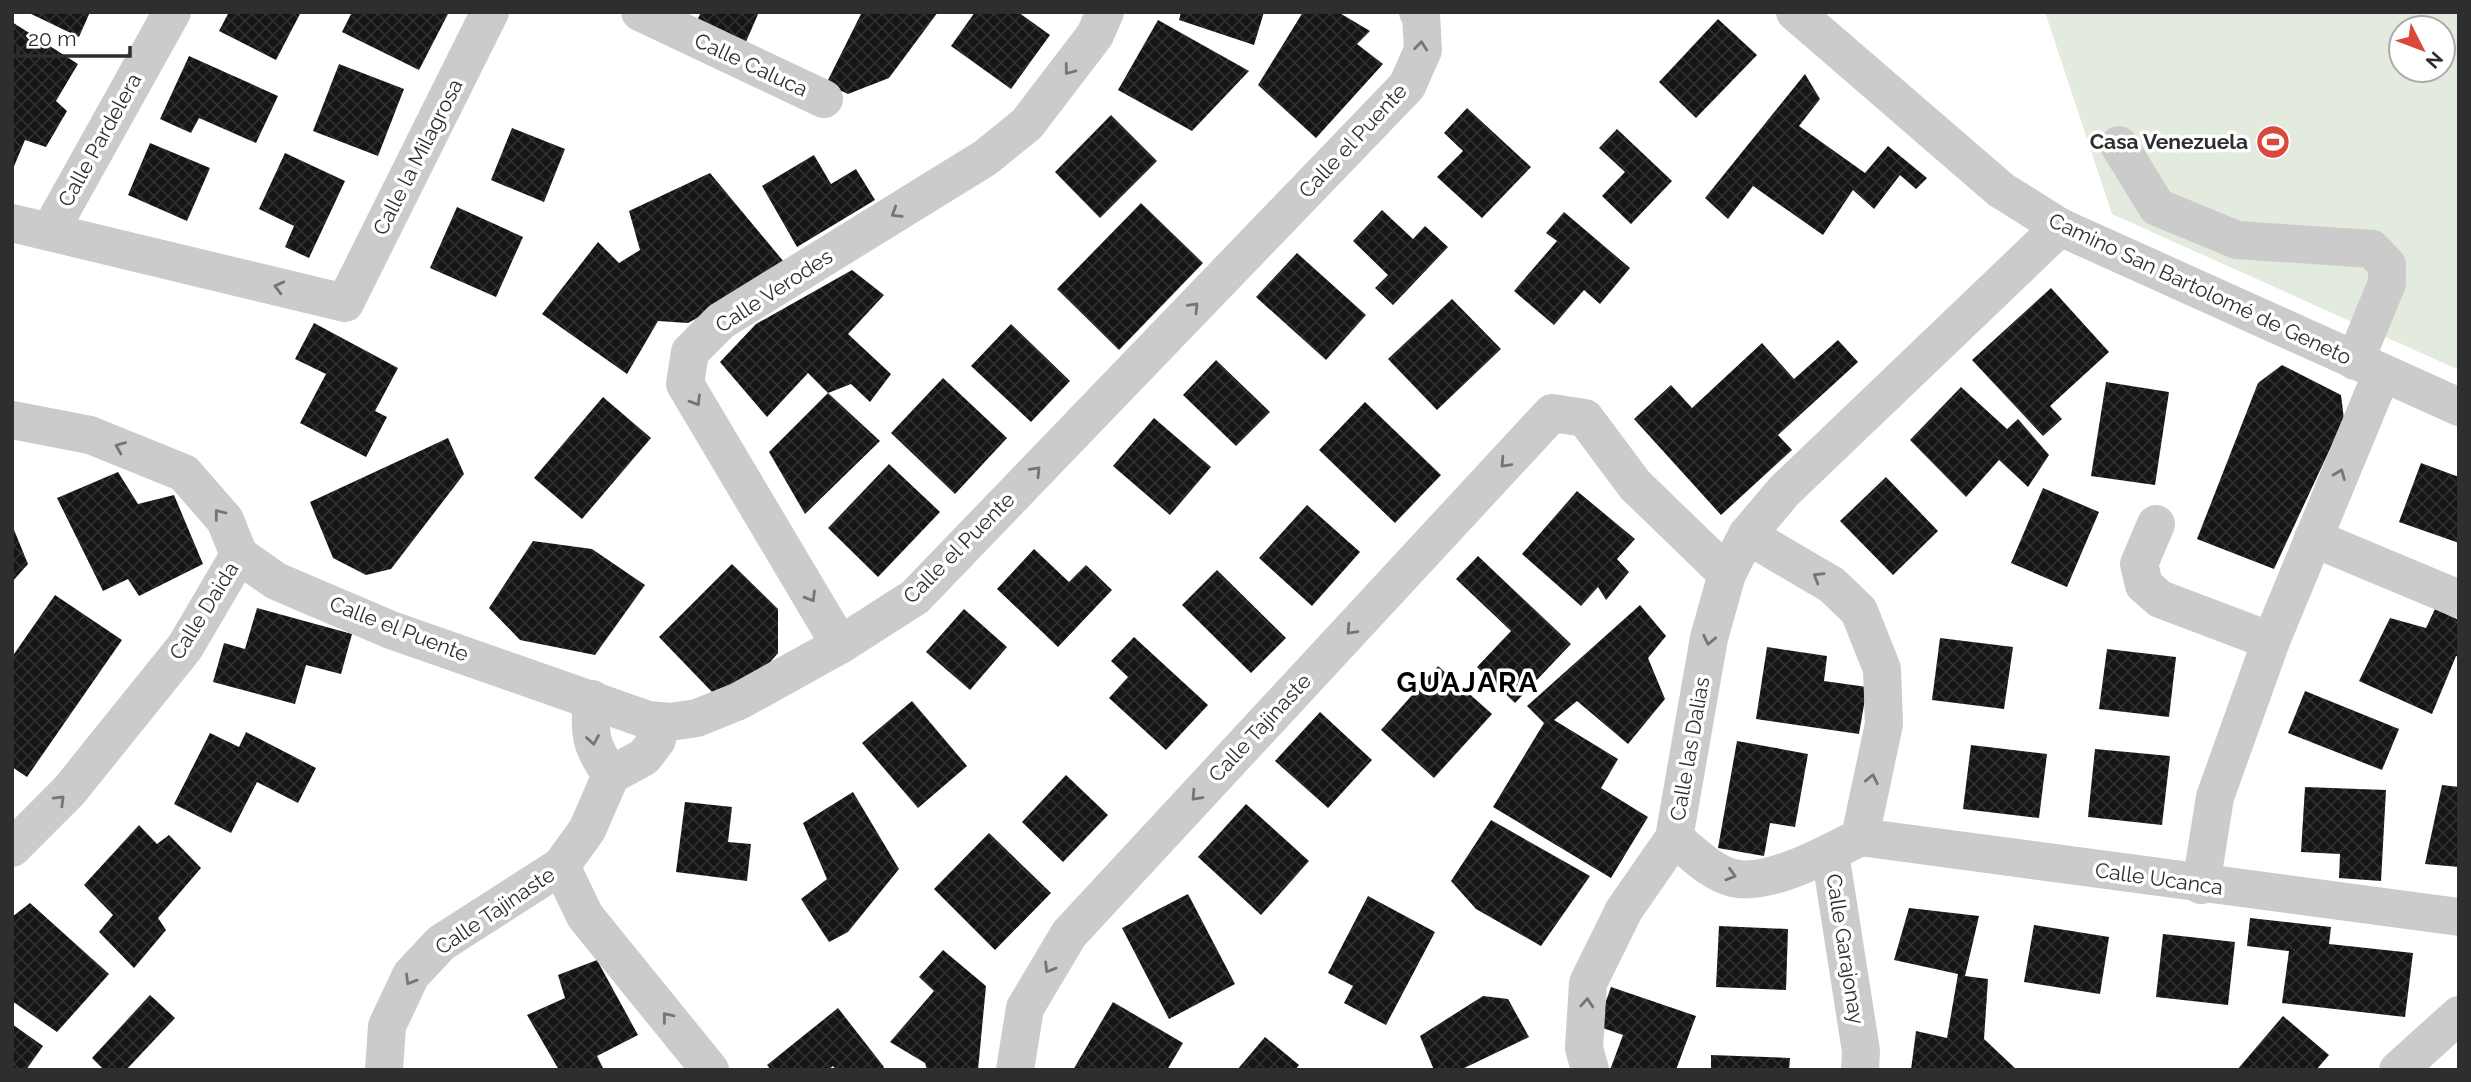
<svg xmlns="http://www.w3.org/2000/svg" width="2471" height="1082" viewBox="0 0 2471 1082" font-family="Raleway,sans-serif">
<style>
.pitch{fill:#e2ebdd;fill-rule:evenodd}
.building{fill:url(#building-cross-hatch)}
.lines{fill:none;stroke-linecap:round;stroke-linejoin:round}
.minor{stroke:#cbcbcb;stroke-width:38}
.oneway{stroke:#757575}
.labels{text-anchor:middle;stroke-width:7;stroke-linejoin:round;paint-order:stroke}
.street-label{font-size:21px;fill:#2e2e2e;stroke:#fff}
.poi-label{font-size:21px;font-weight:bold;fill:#2e2e2e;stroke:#fff;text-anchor:end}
.district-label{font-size:28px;font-weight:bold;letter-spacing:2px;fill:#000;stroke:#fff}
</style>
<defs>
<pattern id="building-cross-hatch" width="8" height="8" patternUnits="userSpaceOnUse" patternTransform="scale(1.75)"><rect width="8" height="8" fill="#151515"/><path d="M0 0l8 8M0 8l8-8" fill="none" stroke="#2f2f2f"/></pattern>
</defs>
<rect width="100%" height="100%" fill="#fff"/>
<path class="pitch" d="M2045,12H2459V370L2112,214ZM2401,28H2443V70H2401Z"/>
<g class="building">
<polygon points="27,12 90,12 79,37"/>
<polygon points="229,12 301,12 276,60 219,31"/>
<polygon points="352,12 449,12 419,70 342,32"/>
<polygon points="701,12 759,12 745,44 696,23"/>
<polygon points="862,12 938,12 889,78 848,94 826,84"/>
<polygon points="975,12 1018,12 1050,35 1011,89 951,46"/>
<polygon points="1181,12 1264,12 1254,45 1179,20"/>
<polygon points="1303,12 1338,12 1370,31 1357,44 1383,64 1316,138 1258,85"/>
<polygon points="1718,19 1757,55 1696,118 1659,82"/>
<polygon points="1158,20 1249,71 1192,131 1118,90"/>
<polygon points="12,22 78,64 56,101 67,111 46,147 25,140 12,171"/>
<polygon points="189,56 278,96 256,143 199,118 191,133 160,119"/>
<polygon points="339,64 404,89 378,156 313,131"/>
<polygon points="1805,74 1820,99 1799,126 1865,173 1888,146 1927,178 1916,189 1900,175 1874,209 1853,190 1823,235 1753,186 1728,219 1705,198"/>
<polygon points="1467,108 1531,167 1482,218 1437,177 1463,151 1444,133"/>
<polygon points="1111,115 1157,161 1100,218 1055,172"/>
<polygon points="512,128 565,149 544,202 491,180"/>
<polygon points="1617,129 1672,181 1631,224 1602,196 1625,172 1599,148"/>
<polygon points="150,143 210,168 187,221 128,195"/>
<polygon points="285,153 345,181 309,258 285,247 294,226 259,209"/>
<polygon points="814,155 831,184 856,169 875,200 797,247 762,186"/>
<polygon points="710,173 789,268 688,323 658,321 627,374 542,314 598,242 619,263 640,250 629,211"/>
<polygon points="1141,203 1203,263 1119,350 1057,289"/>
<polygon points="457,207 523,237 496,297 430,268"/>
<polygon points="1382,210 1413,239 1425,226 1448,247 1393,305 1375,288 1388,275 1353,241"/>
<polygon points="1564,212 1630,268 1600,304 1584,290 1554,325 1514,291 1557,241 1546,233"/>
<polygon points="1297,253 1366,315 1326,360 1256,297"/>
<polygon points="852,270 884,295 848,334 891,374 870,402 851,384 828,393 808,373 767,417 720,362 756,324"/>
<polygon points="2051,288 2109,352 2050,406 2062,419 2043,436 1972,360"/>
<polygon points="1452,299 1501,349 1437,410 1388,359"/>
<polygon points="314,323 398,368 375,411 387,417 366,457 300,423 326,374 295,359"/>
<polygon points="1011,324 1070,381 1031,422 971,366"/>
<polygon points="1838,340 1858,362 1778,435 1792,450 1721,515 1634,419 1671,385 1692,408 1762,343 1794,379"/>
<polygon points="1216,360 1270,412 1236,446 1183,395"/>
<polygon points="2282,365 2341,395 2344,419 2274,569 2197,539 2258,383"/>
<polygon points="943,378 1007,438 955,494 891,433"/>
<polygon points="2106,382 2169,392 2155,485 2091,476"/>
<polygon points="1961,387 2007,429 2018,419 2049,455 2028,487 1999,460 1966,497 1910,440"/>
<polygon points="828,393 880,441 805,514 769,452"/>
<polygon points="603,397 651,438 582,519 534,478"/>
<polygon points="1365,402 1441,475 1395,523 1319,450"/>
<polygon points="1154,418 1211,467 1170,515 1113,466"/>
<polygon points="448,438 464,474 391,569 366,575 333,558 310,502"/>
<polygon points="2421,463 2459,477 2459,543 2399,522"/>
<polygon points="889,464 940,512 878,577 828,528"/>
<polygon points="118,472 138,504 174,495 203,564 139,596 128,579 103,591 57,498"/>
<polygon points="1886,477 1938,531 1893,575 1840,521"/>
<polygon points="2043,488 2099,512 2067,587 2011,563"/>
<polygon points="1577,491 1635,539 1617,559 1629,572 1606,600 1598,587 1581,606 1522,554"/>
<polygon points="1307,505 1360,552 1312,606 1259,558"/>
<polygon points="12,525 28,564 12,582"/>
<polygon points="533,541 592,549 645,585 595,655 520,640 489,608"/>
<polygon points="1034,549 1069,582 1086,565 1112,590 1058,647 997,589"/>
<polygon points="1478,556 1571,644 1515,703 1477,667 1511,631 1456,579"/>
<polygon points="732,564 778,609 778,653 755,680 712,692 659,637"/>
<polygon points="1217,570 1286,638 1251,673 1182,605"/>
<polygon points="55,595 122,640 27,777 12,767 12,657"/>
<polygon points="1640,605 1666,636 1648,658 1665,699 1628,744 1577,701 1554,720 1618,759 1601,788 1648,817 1611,878 1493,807 1544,723 1527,706"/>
<polygon points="257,608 352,634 341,674 306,665 295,704 213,682 224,643 245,649"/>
<polygon points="964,609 1007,647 970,690 926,652"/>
<polygon points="2435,609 2459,620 2459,657 2456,656 2432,714 2359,681 2390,618 2426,628"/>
<polygon points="1134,637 1208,705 1166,750 1109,698 1128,677 1111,661"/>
<polygon points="1940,638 2013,647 2004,709 1932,700"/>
<polygon points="1767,647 1827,656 1824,681 1867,687 1859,734 1756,719"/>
<polygon points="2107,649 2176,657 2169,717 2099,709"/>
<polygon points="1438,666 1492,714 1434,778 1381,730"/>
<polygon points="2305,691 2399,729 2382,770 2288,733"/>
<polygon points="912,701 967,766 918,808 862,743"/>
<polygon points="1320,712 1372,760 1328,808 1275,761"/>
<polygon points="246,732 316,768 298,803 257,782 231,833 174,804 210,733 239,747"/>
<polygon points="1737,741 1808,754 1795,827 1770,823 1764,856 1718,848"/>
<polygon points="1971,745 2047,754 2039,818 1963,809"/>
<polygon points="2095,749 2170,756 2162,825 2088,817"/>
<polygon points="1066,775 1108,815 1063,862 1022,822"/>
<polygon points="2442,785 2459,787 2459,867 2425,864"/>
<polygon points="2305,787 2386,790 2381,881 2339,878 2340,854 2301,852"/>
<polygon points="853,792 899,869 848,932 829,942 801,899 827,879 803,823"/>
<polygon points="685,802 732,807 728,842 751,844 747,881 676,872"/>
<polygon points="1246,804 1309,861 1261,915 1198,857"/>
<polygon points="1491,820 1590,876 1541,946 1476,909 1451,881"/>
<polygon points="139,825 157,844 169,835 201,868 158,918 166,930 134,968 99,932 113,915 84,885"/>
<polygon points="989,833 1051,893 995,950 934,889"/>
<polygon points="1188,894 1235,984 1169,1019 1122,928"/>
<polygon points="1368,896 1435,932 1386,1025 1344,1003 1353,986 1328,973"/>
<polygon points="30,903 109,974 57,1032 12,1001 12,917"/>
<polygon points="1909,908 1979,916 1965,976 1988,979 1984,1039 2017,1070 1911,1070 1916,1031 1947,1038 1958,974 1894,960"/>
<polygon points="2250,918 2331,927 2329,944 2413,953 2405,1017 2282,1003 2289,951 2247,946"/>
<polygon points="2034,925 2109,937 2100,994 2024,982"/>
<polygon points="1719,926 1788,929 1786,990 1716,987"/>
<polygon points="2163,934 2235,942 2228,1005 2156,997"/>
<polygon points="943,950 986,986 978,1070 927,1070 925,1063 890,1042 934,991 919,977"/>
<polygon points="597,960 638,1035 597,1056 604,1070 559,1070 527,1015 565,998 558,975"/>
<polygon points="1611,987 1696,1016 1676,1070 1610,1070 1623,1035 1597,1026"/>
<polygon points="150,995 175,1018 126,1070 104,1070 92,1058"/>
<polygon points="1483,996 1508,999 1529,1037 1460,1070 1434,1070 1420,1036"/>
<polygon points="1113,1002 1183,1043 1167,1070 1073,1070"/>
<polygon points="838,1008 884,1067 881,1070 836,1070 833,1066 828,1070 771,1070 767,1065"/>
<polygon points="2283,1016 2329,1055 2316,1070 2237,1070"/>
<polygon points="12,1024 43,1046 26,1070 12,1070"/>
<polygon points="1265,1037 1299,1065 1295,1070 1237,1070"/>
<polygon points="1711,1055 1790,1058 1789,1070 1711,1070"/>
</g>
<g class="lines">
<g class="minor">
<polyline points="640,12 824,99"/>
<polyline points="1795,12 2001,190 2060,227 2459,407"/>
<polyline points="2119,145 2157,207 2237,240 2372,249 2387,265 2387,283 2355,361"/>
<polyline points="12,223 345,303 490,12"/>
<polyline points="50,231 172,12"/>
<polyline points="12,420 90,435 184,473 225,520 239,555 185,647 69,791 12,848"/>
<polyline points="2156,524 2139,564 2144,585 2160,599 2271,641"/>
<polyline points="2313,538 2459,599"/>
<polyline points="239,555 276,581 391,630 648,720 670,722 697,718 739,701 840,645 915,597 1407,86 1423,50 1421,15 1418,12"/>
<polyline points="840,645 685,384 690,352 721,321 985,158 1027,124 1095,35 1105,12"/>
<path d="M592,699C589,735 590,745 611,775"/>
<polyline points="1860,837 2459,917"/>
<path d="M1674,838C1691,851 1711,873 1733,878C1768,887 1829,853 1860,837L1884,724L1882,669L1859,611L1832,585L1747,535"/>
<polyline points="1830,853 1861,1051 1860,1070"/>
<polyline points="561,866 585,916 710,1070"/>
<polyline points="2201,885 2215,797 2271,641 2382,373"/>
<polyline points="384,1070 387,1026 411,975 441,943 561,866 587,830 611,775 644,757 657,740 660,721"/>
<polyline points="1015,1070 1025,1008 1069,934 1552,413 1585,418 1635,485 1727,574"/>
<polyline points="1590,1070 1584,1048 1588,983 1624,910 1674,838 1709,638 1727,574 1747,535 1784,491 2060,227"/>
<polyline points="2398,1070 2459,1015"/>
</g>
</g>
<defs><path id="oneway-chevron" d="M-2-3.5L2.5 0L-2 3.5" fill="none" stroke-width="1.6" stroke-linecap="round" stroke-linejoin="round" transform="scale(1.75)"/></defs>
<g class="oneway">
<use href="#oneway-chevron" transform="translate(1421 46) rotate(-84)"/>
<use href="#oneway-chevron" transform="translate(1069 70) rotate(127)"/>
<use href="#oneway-chevron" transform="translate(896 213) rotate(148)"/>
<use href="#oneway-chevron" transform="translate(279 287) rotate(-166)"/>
<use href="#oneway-chevron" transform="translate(1194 307) rotate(-46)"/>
<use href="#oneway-chevron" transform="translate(696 401) rotate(59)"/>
<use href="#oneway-chevron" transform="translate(120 447) rotate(-158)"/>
<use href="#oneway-chevron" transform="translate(1505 463) rotate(133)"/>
<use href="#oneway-chevron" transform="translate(1036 471) rotate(-46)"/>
<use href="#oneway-chevron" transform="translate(2340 474) rotate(-68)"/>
<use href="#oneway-chevron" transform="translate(219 514) rotate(-128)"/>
<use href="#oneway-chevron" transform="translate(1818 577) rotate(-149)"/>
<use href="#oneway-chevron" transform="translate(811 597) rotate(59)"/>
<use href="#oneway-chevron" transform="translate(1351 630) rotate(133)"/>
<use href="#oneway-chevron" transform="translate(1709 640) rotate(102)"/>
<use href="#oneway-chevron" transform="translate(593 740) rotate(81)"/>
<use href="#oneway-chevron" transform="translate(1872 779) rotate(-78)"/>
<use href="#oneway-chevron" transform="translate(1196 796) rotate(133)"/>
<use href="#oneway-chevron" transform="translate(60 800) rotate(-45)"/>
<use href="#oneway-chevron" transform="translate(1731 875) rotate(17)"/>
<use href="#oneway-chevron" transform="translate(1049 968) rotate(121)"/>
<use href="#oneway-chevron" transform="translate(410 980) rotate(121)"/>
<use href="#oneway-chevron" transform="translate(1587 1003) rotate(-86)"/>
<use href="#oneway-chevron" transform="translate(667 1017) rotate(-129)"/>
</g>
<defs>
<g id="stadium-disc" transform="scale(1.75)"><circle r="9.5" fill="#db473b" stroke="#fff"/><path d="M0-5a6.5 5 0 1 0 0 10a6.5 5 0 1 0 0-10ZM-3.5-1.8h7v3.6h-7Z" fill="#fff"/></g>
</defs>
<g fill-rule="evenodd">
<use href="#stadium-disc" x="2273" y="142"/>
</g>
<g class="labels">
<g class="street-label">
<text transform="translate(751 65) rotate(25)" y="7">Calle Caluca</text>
<text transform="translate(100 140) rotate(-61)" y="7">Calle Pardelera</text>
<text transform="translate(1353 141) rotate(-47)" y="7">Calle el Puente</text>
<text transform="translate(418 157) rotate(-63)" y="7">Calle la Milagrosa</text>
<text transform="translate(2200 289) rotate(25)" y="7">Camino San Bartolomé de Geneto</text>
<text transform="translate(774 291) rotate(-33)" y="7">Calle Verodes</text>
<text transform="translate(959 548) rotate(-45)" y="7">Calle el Puente</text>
<text transform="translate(204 611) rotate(-58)" y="7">Calle Daida</text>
<text transform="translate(399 629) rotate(21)" y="7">Calle el Puente</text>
<text transform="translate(1260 728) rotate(-47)" y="7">Calle Tajinaste</text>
<text transform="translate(1690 749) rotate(-80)" y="7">Calle las Dalias</text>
<text transform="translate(2159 879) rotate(8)" y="7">Calle Ucanca</text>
<text transform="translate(495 911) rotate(-34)" y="7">Calle Tajinaste</text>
<text transform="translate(1845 949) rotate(81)" y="7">Calle Garajonay</text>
</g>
<g class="poi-label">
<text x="2248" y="149">Casa Venezuela</text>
</g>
<g class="district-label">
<text x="1468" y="692">GUAJARA</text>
</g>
</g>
<rect width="2471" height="1082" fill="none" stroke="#2e2e2e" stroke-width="28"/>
<g transform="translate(2422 49) rotate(132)"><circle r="33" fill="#ffffff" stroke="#ababab" stroke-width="2"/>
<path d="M0-5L12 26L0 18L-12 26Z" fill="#db473b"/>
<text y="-10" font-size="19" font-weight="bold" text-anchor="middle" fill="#2e2e2e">N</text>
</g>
<path d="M18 46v10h112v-10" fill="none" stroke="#2e2e2e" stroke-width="3.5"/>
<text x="28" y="46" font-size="21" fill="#2e2e2e" stroke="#ffffff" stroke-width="5" paint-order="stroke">20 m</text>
</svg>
